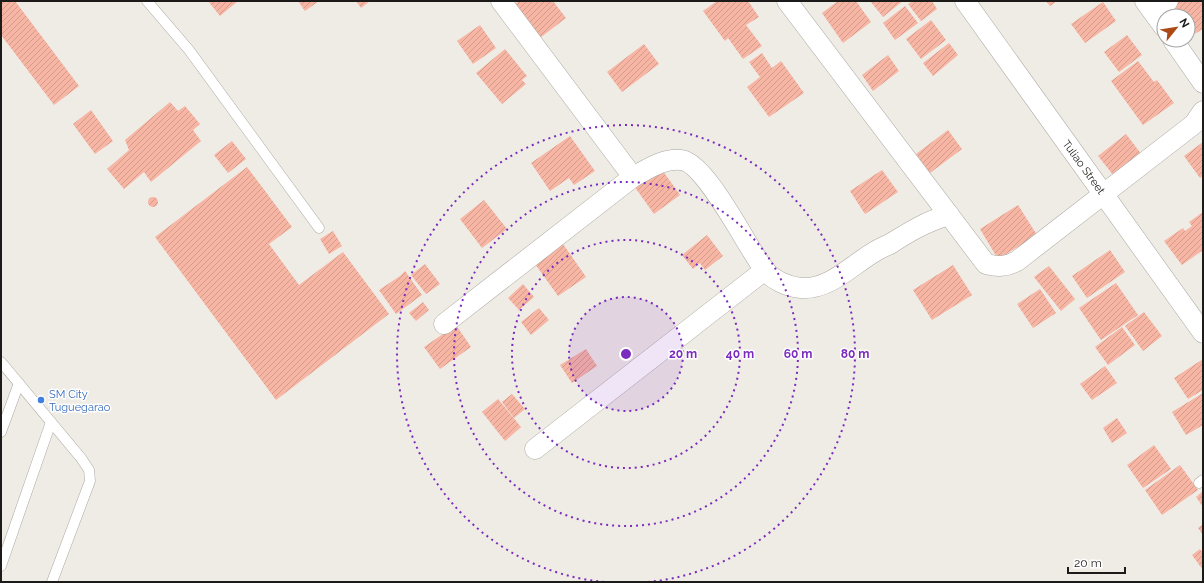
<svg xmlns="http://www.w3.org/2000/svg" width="1204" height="583" viewBox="0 0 1204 583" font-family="Raleway,sans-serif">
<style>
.building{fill:url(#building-hatch)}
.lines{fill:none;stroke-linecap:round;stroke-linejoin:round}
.service-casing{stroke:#aaa8a1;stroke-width:11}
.minor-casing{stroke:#aaa8a1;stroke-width:21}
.service{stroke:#fff;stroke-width:10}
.minor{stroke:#fff;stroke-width:20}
.ring{fill:none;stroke:#7b2cbf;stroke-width:2;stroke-dasharray:2 4}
.shop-dot{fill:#3f7fe0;stroke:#fff;stroke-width:1.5}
.labels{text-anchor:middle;stroke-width:3;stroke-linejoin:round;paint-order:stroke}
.street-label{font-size:11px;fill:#1c1b19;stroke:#fff}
.shop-label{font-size:11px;fill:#366cbe;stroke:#fff;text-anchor:start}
.centre{fill:#7b2cbf;stroke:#fff;stroke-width:2}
.ring-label{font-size:12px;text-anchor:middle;font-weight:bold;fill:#7b2cbf;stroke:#fff;stroke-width:3;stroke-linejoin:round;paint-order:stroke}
</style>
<defs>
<pattern id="building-hatch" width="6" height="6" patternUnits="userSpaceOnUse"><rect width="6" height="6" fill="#f7b5a4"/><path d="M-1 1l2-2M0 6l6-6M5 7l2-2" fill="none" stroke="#d39b8d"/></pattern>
</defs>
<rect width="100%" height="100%" fill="#efece5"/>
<g class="building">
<polygon points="1,1 15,1 79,86 54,105 1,35"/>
<polygon points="208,1 238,1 220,16"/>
<polygon points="298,1 319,1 305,11"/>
<polygon points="356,1 370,1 361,8"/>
<polygon points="519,1 553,1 566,18 536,41 511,7"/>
<polygon points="717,1 748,1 759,17 746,25 762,46 743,59 728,38 725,41 703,11"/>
<polygon points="838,1 856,1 871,22 843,43 822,13"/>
<polygon points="870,1 903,1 883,17"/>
<polygon points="913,1 932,1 937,9 921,21 908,4"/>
<polygon points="1046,1 1057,1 1050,6"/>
<polygon points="1173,1 1203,1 1203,29 1191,36 1188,32 1188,16 1178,16 1170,3"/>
<polygon points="1103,2 1116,21 1085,43 1071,24"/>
<polygon points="905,6 918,23 895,40 883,23"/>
<polygon points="931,20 946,40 921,59 906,39"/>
<polygon points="480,25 496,48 473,64 457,41"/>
<polygon points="1127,35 1142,55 1119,72 1104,52"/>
<polygon points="949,43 958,55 933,76 923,63"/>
<polygon points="644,44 659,64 622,92 607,72"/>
<polygon points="505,49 527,76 522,80 526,84 502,104 476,73"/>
<polygon points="762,53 772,68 781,61 804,93 769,117 747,87 760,77 749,62"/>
<polygon points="888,55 899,71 873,91 862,75"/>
<polygon points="1138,61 1154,82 1157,80 1174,103 1143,125 1111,81"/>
<polygon points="170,102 178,111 185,106 200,124 193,130 201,141 151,182 144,172 124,189 107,169 129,150 125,140"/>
<polygon points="91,110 113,141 95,154 73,124"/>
<polygon points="948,130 962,149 930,173 916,154"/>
<polygon points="1126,134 1142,155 1114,176 1098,156"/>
<polygon points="570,136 595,171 574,185 569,178 550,191 531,163"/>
<polygon points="232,141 246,159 228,173 214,155"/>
<polygon points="1203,142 1203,176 1200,178 1184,156"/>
<polygon points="247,167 292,227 269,244 299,285 343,252 389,314 276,400 155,237"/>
<polygon points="660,167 680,195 654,214 634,186"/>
<polygon points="882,170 898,192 865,214 850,191"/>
<circle cx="153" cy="202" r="5"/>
<polygon points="484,200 507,229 482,248 460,219"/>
<polygon points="1018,205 1037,235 998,259 980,229"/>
<polygon points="1203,212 1203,250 1182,265 1164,241 1183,228 1185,231 1192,226 1189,222"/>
<polygon points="333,231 342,246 329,254 320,239"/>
<polygon points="707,235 723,256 705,270 700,263 693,269 682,255"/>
<polygon points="563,244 586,277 558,296 535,264"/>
<polygon points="1110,250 1125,272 1087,298 1072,276"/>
<polygon points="425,264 440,284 426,294 411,275"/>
<polygon points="953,265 972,295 932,320 913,290"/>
<polygon points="1049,266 1075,299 1061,311 1034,277"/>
<polygon points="405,271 422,295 396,314 379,290 400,276"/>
<polygon points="1116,283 1138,315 1101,340 1079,308"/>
<polygon points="523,284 534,297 519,310 508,298"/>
<polygon points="1040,289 1056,313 1033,328 1017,304"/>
<polygon points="423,302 429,310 416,321 409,313"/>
<polygon points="539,308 549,320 531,335 521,322"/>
<polygon points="1144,312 1162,336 1143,351 1125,326"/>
<polygon points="456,325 471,347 440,369 424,347"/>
<polygon points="1122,327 1135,345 1108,365 1095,347"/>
<polygon points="586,349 597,366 572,383 560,365"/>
<polygon points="1203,359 1203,390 1188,399 1174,378"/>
<polygon points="1105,366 1117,383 1092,400 1080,384"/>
<polygon points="1203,393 1203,425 1186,435 1172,412"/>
<polygon points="512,394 525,409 514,418 502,402"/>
<polygon points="498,399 521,427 505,441 482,412"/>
<polygon points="1117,418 1127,433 1112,443 1103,428"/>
<polygon points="1154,445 1171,469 1143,488 1127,465"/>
<polygon points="1180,465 1198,490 1162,515 1145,490"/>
<polygon points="1203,491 1203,507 1196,497"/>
<polygon points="1203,524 1203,535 1198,528"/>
<polygon points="1200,549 1203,553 1203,570 1192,555"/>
</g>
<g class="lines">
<g class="service-casing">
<g id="service">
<polyline points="147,1 189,50 319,228"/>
<polyline points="1,362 81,458 89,470 90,481 52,582"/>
<polyline points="1,432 19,383"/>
<polyline points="1199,483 1203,480"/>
<polyline points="1,566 51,422"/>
</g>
</g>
<g class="minor-casing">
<g id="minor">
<polyline points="501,1 633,177"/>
<path d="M787,1L986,264C998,267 1006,267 1017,261L1194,124L1203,111"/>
<polyline points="965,1 1203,333"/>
<polyline points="1145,1 1164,27"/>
<polyline points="1156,16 1168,1"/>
<polyline points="1173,40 1203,83"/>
<path d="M444,324L633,177C648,169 663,158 681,160C706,162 748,249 764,269C772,280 788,287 801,288C828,290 850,267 871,254C877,250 883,247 890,244C909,232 927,221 949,215"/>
<polyline points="535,449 765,270"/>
</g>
</g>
<use href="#service" class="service"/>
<use href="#minor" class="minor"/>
</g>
<circle cx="626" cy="354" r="57" fill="#7b2cbf" fill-opacity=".12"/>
<g class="ring">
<circle cx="626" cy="354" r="57"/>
<circle cx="626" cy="354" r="114"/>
<circle cx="626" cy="354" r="172"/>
<path d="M604 582A229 229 0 1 1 648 582"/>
</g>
<circle class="shop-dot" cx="41" cy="400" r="4"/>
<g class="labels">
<g class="street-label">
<text transform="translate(1084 167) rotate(54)" y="4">Tuliao Street</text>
</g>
<g class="shop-label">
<text x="49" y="398">SM City<tspan x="49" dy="13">Tuguegarao</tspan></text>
</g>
</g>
<circle cx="626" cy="354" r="6" class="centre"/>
<g class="ring-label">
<text x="683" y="358">20 m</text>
<text x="740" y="358">40 m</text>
<text x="798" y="358">60 m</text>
<text x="855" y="358">80 m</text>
</g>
<rect width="1204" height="583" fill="none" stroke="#1c1b19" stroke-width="4"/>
<g transform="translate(1176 28) rotate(60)"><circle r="19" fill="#ffffff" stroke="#a4a4a3"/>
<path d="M0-3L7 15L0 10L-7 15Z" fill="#ac4914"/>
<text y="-6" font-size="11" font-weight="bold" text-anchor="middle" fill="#1c1b19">N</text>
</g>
<path d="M1068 567v6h57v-6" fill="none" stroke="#1c1b19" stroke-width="2"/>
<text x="1074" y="567" font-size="12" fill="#1c1b19" stroke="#ffffff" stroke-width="3" paint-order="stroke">20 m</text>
</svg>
